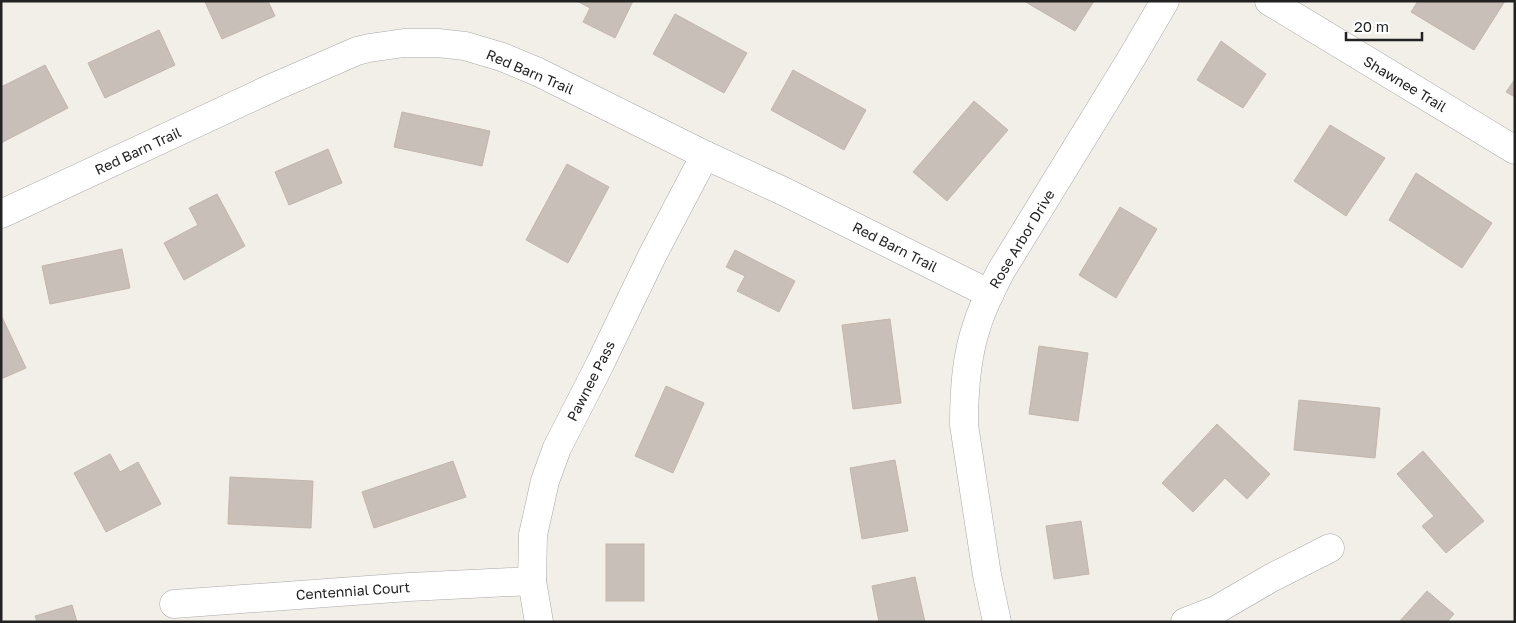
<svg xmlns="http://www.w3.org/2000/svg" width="1516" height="623" viewBox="0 0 1516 623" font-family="'Golos Text',sans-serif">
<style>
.building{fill:#c7bfb8;stroke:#c4b6ab}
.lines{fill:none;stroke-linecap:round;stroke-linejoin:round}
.minor-casing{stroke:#a9a9a9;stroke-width:29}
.minor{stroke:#fff;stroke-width:28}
.labels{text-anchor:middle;stroke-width:5;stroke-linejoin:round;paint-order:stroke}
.street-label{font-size:14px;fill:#222;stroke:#fff}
</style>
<rect width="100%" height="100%" fill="#f2efe9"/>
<g class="building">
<polygon points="208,1 268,1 275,16 222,39 205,2"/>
<polygon points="577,1 633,1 615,38 583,22 590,8"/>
<polygon points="1024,1 1094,1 1075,31"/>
<polygon points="1418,1 1505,1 1474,50 1411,12"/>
<polygon points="675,14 747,53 724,93 653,54"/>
<polygon points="159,30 175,65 105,98 88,63"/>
<polygon points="1221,41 1266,74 1243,108 1197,80"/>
<polygon points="45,65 68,108 1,143 1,87"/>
<polygon points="793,70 866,110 844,150 771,110"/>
<polygon points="1515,79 1515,97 1506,92"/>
<polygon points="974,101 1008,130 947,201 913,172"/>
<polygon points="402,112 490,131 482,166 394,147"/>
<polygon points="1330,125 1385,158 1346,216 1294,181"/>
<polygon points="328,149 342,183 289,205 275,172"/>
<polygon points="567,164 609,187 568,263 526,240"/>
<polygon points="1416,173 1492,223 1462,268 1389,220"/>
<polygon points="217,194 245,246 184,280 164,243 198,225 189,208"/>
<polygon points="1120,207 1157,229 1116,298 1079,275"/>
<polygon points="122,249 130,288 50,304 42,266"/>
<polygon points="735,250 795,281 779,312 737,291 745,276 726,267"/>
<polygon points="1,315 26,368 1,379"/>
<polygon points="890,319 901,403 853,409 842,325"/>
<polygon points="1039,346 1088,353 1078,421 1029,414"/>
<polygon points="666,386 704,403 673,473 635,456"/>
<polygon points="1299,400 1380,408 1375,458 1294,450"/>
<polygon points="1217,424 1270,474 1247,499 1225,478 1193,512 1162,483"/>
<polygon points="1423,451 1484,521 1446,553 1422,526 1434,516 1397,474"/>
<polygon points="110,454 120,472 138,462 161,504 106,532 74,473"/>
<polygon points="895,460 908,531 862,539 850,468"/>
<polygon points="453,461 466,497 374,528 362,492"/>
<polygon points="230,477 313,481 311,528 228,524"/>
<polygon points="1081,521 1089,574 1054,579 1046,526"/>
<rect x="606" y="544" width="38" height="57"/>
<polygon points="915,577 925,622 879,622 872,586"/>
<polygon points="1427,591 1454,614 1447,622 1399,622"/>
<polygon points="72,605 77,622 37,622 35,616"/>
</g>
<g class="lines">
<g class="minor-casing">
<g id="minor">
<polyline points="1269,1 1515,150"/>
<polyline points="1,214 274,87 357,51 369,48 404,43 438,43 465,46 502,57 538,72 705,155 783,191 990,294"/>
<polyline points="174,604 409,587 532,581"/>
<polyline points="539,622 532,581 533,535 545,481 557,448 599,366 653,254 705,155"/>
<path d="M997,622L987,575L964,425C964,391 966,357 977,325C983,306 992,288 1001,271L1131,59L1165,1"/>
<polyline points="1185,622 1216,610 1271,578 1330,548"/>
</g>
</g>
<use href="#minor" class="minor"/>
</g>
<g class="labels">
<g class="street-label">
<text transform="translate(530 72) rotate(23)" y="5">Red Barn Trail</text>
<text transform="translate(1405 84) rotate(31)" y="5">Shawnee Trail</text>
<text transform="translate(138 151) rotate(-25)" y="5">Red Barn Trail</text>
<text transform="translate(1022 239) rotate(-59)" y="5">Rose Arbor Drive</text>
<text transform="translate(895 247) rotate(27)" y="5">Red Barn Trail</text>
<text transform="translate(591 381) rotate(-63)" y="5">Pawnee Pass</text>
<text transform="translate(353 591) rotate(-4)" y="5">Centennial Court</text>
</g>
</g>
<rect width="1516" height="623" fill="none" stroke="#222222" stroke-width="5"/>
<path d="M1346 32v8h76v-8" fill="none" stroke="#222222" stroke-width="2.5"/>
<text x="1354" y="32" font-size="15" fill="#222222" stroke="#ffffff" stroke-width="4" paint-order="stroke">20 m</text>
</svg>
